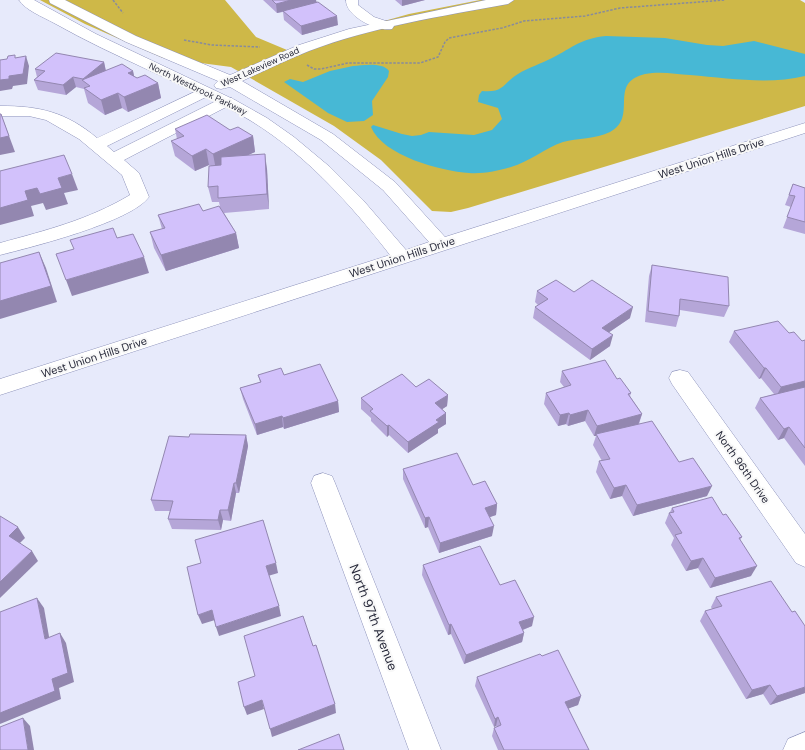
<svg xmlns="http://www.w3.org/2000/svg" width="805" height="750" viewBox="0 0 805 750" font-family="'DM Sans',sans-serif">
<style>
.green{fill:#ceb848}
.water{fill:#47b8d5}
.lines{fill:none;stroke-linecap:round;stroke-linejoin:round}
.street-casing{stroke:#8d92ba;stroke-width:1}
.secondary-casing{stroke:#8d92ba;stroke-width:1}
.path{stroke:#888b9c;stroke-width:1.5;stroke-dasharray:2.5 1.5;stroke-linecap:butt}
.street{fill:#fff;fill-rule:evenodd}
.secondary{fill:#fff;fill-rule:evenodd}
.wall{fill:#b5a6d8}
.shaded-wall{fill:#9387b0}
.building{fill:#d2c1fb;stroke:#9387b0}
.labels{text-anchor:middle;stroke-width:4;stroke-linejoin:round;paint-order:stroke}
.far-street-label{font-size:9px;fill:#262839;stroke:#f8f8f8}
.street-label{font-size:11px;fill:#262839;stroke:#f8f8f8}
.near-street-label{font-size:13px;fill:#262839;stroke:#f8f8f8}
</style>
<rect width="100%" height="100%" fill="#e7eafb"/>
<polygon class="green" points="40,0 225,0 256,37 287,50 324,38 409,14 480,0 800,0 805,3 805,106 468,208 451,212 432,211 381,160 334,126 231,67 163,58 85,24"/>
<g class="water">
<path d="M606,36L665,38L707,45L723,46L754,41L805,54V76C769,85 727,78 690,75C676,74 660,71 645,74C607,83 639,117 610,132C596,139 577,138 563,142C545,148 529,162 511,167C498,171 483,174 469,173C441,171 383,156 371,127L373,125L402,134L412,136L421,135L429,132L474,135L492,130L502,119L498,108L478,102L479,95L482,91C504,93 502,84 518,74C529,67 541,64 552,58C574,47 579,39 606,36Z"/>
<path d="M353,66C363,65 383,62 389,71L388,77L372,101L373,115L364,121L347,122L328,113L284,82L290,79L303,82L330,71Z"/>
</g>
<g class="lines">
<g class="street-casing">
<g id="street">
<path d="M346,0H358V5L374,17L392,23L394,26L392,29C377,32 345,16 346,0Z"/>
<path d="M205,87L210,89L213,92L210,95L107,146L114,152L222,98H232L235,101L232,104L124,160L139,173L149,197C131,222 32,247 0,255V243C47,230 88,220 130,195L122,175L79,139L46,120L29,116H0V106C40,106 66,112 97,138Z"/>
<polygon points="680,370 688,372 805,534 805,567 796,563 672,384 669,378 672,372"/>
<polygon points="323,473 332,476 335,483 441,750 409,750 311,483 314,476"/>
<polygon points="805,732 805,750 783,750 788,739"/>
</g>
</g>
<g class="secondary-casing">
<path id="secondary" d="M19,0H34L96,34L235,100L267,118L294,137L330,167L363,200L406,250L429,242L383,190L321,140L230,87L221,89L216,88L214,85L218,81L126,42L50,3L49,0H65L136,36L230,75L299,45L349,29L486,0H514L508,4C442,16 372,27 309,51C286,60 264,71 242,81L333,134L395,182L445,237L805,123V133L0,395V379L390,255C349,202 300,148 241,115C180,82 114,57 54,23C43,17 25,10 19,0Z"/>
</g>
<g class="path">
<polyline points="113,0 123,13"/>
<polyline points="184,40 212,45 260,47"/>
<polyline points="307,65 314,69 321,69 348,63 420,63 438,57 445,42 449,38 502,28 524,21 585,16 620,8 725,0"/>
</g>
<use href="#street" class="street"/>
<use href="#secondary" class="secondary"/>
</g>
<g class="wall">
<polygon points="263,0 316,0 316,2 338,25 302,35 284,20 283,12 277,13"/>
<polygon points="395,0 425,0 402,6"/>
<polygon points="104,62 106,71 133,71 134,76 137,78 158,83 161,98 128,112 122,108 105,115 88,103 84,89 76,87 66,95 38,90 34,80 37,77 35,69"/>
<polygon points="175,129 230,130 253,136 255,152 247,155 267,169 269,209 224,213 236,233 239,248 166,271 154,248 150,232 162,229 158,215 203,211 220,207 219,202 212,202 208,187 211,166 209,165 195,171 175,156 171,141 177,139"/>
<polygon points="793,184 805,188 805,234 783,228 791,207 785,205"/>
<polygon points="652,265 729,306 724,317 680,310 679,316 676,327 645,322 649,276"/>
<polygon points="537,291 574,292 630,318 608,333 610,346 590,360 533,318 535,307 538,305 535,302"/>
<polygon points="734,331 789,333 802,341 805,340 805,466 784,438 778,440 755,408 760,398 774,394 761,378 759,379 729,342"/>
<polygon points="562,371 617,379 631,393 630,396 642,414 639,424 679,462 707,496 633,516 622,496 610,499 596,472 599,461 602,461 593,445 596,436 594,436 585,421 568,426 566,424 558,426 544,404 546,393 564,387 560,382"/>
<polygon points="258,375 284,375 338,401 339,412 284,429 283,427 257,435 243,399 240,388 260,382"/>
<polygon points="416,387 448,395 447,406 442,409 446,413 446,424 438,429 438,433 408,453 389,435 387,437 371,421 371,418 361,409 361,398"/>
<polygon points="246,435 248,446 239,493 236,493 231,521 223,520 221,530 172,529 168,519 170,511 155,511 151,500 189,437"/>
<polygon points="403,469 473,485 497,504 496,515 490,517 492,536 439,553 428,527 425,528 403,479"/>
<polygon points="672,508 723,515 742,537 740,540 751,576 710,588 698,568 686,571 671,545 674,538 665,523 669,513 670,512"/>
<polygon points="423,565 500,585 532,626 523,630 524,633 522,642 464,664 451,634 448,635 422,575"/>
<polygon points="716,597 805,693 770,705 763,694 746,699 700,621 705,611 712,609 711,607"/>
<polygon points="542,656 581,696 578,705 568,708 589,750 498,750 492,736 494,728 497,727 496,726 494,727 475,686 477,677"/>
</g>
<g class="shaded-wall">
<polygon points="291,0 316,0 317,3 277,13 276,4"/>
<polygon points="402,0 425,0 402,6"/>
<polygon points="337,16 338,25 302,35 301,26"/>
<polygon points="26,56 29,66 27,84 13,86 12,89 0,91 0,80 9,76"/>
<polygon points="104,62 106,72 83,79"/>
<polygon points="133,71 136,86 128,73"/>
<polygon points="73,77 76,87 66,95 63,85"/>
<polygon points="158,83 161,98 128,112 124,97"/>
<polygon points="118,93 122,108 105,115 101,100"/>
<polygon points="1,114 15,152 0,155 0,139"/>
<polygon points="253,136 255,152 216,170 213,154"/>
<polygon points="206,149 209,165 195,171 192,156"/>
<polygon points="265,154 267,169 269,209 267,194"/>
<polygon points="72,174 78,190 64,193 68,204 46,210 43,203 31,206 34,216 0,225 0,208 25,191 58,178"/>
<polygon points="236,233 239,248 166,271 161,255"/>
<polygon points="39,252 46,268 57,302 0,319 0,301"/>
<polygon points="144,257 149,273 72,296 66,280"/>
<polygon points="633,307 630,318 599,339 602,328"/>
<polygon points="613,335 610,346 590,360 592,349"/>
<polygon points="764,368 766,368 761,378 759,379"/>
<polygon points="805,381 805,390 776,397 781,387"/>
<polygon points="448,395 447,406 435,414 435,403"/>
<polygon points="338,401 339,412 284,429 283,418"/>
<polygon points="588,410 585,421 568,426 570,415"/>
<polygon points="446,413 446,424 438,429 438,433 408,453 408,442 436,420"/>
<polygon points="569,413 566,424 558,426 560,415"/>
<polygon points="642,414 638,425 596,434 596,436 594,436 597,426"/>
<polygon points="282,416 283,427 257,435 255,424"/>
<polygon points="389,425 389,435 387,437 387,426"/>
<polygon points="789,427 784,438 778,440 784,429"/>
<polygon points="246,435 248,446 239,493 236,483"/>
<polygon points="234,483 236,493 231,521 228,510"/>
<polygon points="626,485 622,496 610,499 614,488"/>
<polygon points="712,486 707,496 633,516 637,505"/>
<polygon points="497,504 496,515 484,519 485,508"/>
<polygon points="220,510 223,520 221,530 218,520"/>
<polygon points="429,517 428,527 425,528 425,518"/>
<polygon points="494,526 492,536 439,553 440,543"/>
<polygon points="18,527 25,538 16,547 9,536"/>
<polygon points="32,551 38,561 0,598 0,582"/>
<polygon points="703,558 698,568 686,571 691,561"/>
<polygon points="276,563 278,573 268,576 266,566"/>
<polygon points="757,566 751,576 710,588 715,578"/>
<polygon points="37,598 44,608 51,648 45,639"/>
<polygon points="279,606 281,616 219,636 216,627"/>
<polygon points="212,610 215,620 202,624 198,615"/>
<polygon points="534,617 532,626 517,632 519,622"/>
<polygon points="451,624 451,634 448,635 449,625"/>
<polygon points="60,633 66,643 74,682 59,688 61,699 0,724 0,713 52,679"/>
<polygon points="524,633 522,642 464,664 466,655"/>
<polygon points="770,685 763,694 746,699 752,690"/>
<polygon points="805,687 805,693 770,705 777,696"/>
<polygon points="581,696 578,705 562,711 565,702"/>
<polygon points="262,700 264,709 247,715 244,707"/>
<polygon points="335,704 336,713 272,737 270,729"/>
<polygon points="498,717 496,726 494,727 495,719"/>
<polygon points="23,718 30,726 34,750 28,750"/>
</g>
<g class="building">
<polygon points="272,0 291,0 276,4"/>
<polygon points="318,2 337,16 301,26 283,11"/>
<polygon points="56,53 104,62 83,79 73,77 63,85 34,80 45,71 35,69"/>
<polygon points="15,55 15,58 26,56 23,74 9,76 9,79 0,80 0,60 7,59 8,56"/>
<polygon points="122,64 133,71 128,73 137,78 145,75 158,83 124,97 118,93 101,100 84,88 90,86 82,80"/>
<polygon points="0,114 1,114 9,136 0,138"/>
<polygon points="207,115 230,130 238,127 253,136 213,154 206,149 192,156 171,141 184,136 175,129"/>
<polygon points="265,154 267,194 218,198 218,186 208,187 209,166 221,165 221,157"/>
<polygon points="64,155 72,174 58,178 62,188 40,194 37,188 25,191 28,200 0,208 0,171"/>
<polygon points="793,184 805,188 805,222 787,217 795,196 789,195"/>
<polygon points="199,204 203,211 219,206 236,233 161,255 150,232 165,228 158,215"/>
<polygon points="113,228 117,238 133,234 144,257 66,280 56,254 74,249 70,240"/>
<polygon points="39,252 51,286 0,301 0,263"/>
<polygon points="652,265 728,277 729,306 680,299 679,316 648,311"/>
<polygon points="556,280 574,292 592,280 633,307 602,328 613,335 592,349 535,307 548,299 537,291"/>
<polygon points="778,321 789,333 794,332 802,341 805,340 805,381 781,387 766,368 764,368 734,331"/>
<polygon points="605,360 617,379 620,378 631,393 628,394 642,414 597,426 588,410 570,415 569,413 560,415 546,393 571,385 562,371"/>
<polygon points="320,364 338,401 283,418 282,416 255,424 240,388 261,382 258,375 281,368 284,375"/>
<polygon points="402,374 416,387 429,379 448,395 435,403 446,413 436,420 439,422 408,442 389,425 387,426 370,411 373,409 361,398"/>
<polygon points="805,387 805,448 789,427 784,429 760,398"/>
<polygon points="652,421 679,462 693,458 712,486 637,505 626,485 614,488 599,461 610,459 596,434"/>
<polygon points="190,434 246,435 236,483 234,483 228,510 220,510 218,520 168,519 173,501 151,500 169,436 189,437"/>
<polygon points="457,453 473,485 485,481 497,504 485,508 494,526 440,543 429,517 425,518 403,469"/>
<polygon points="712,497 723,515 726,514 742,537 739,538 757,566 715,578 703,558 691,561 675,535 682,533 669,513 674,512 672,508"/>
<polygon points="0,516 18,527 9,536 32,551 0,582"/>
<polygon points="263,520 276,563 266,566 279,606 216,627 212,610 198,615 187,567 201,563 195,540"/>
<polygon points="480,546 500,585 515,580 534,617 519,622 524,633 466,655 451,624 449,625 423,565"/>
<polygon points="771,581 792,612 795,611 805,626 805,687 777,696 770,685 752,690 705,611 722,606 716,597"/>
<polygon points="37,598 45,639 60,633 68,673 52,679 55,691 0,713 0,612"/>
<polygon points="303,616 313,646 316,645 335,704 270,729 262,700 244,707 238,682 255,676 244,636"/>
<polygon points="558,650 581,696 565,702 589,750 504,750 494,728 501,725 498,717 495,719 477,677 540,654 542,656"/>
<polygon points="23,718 28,750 0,750 0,727"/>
<polygon points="339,734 344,750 298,750"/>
</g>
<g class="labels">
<g class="far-street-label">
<text transform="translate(260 67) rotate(-24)" y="3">West Lakeview Road</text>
<text transform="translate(198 89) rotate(26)" y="3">North Westbrook Parkway</text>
</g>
<g class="street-label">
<text transform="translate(711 158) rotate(-18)" y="4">West Union Hills Drive</text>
<text transform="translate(402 257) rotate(-18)" y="4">West Union Hills Drive</text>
<text transform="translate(94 357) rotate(-18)" y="4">West Union Hills Drive</text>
<text transform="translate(743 467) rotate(55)" y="4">North 96th Drive</text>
</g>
<g class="near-street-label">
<text transform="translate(374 617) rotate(69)" y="5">North 97th Avenue</text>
</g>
</g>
</svg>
